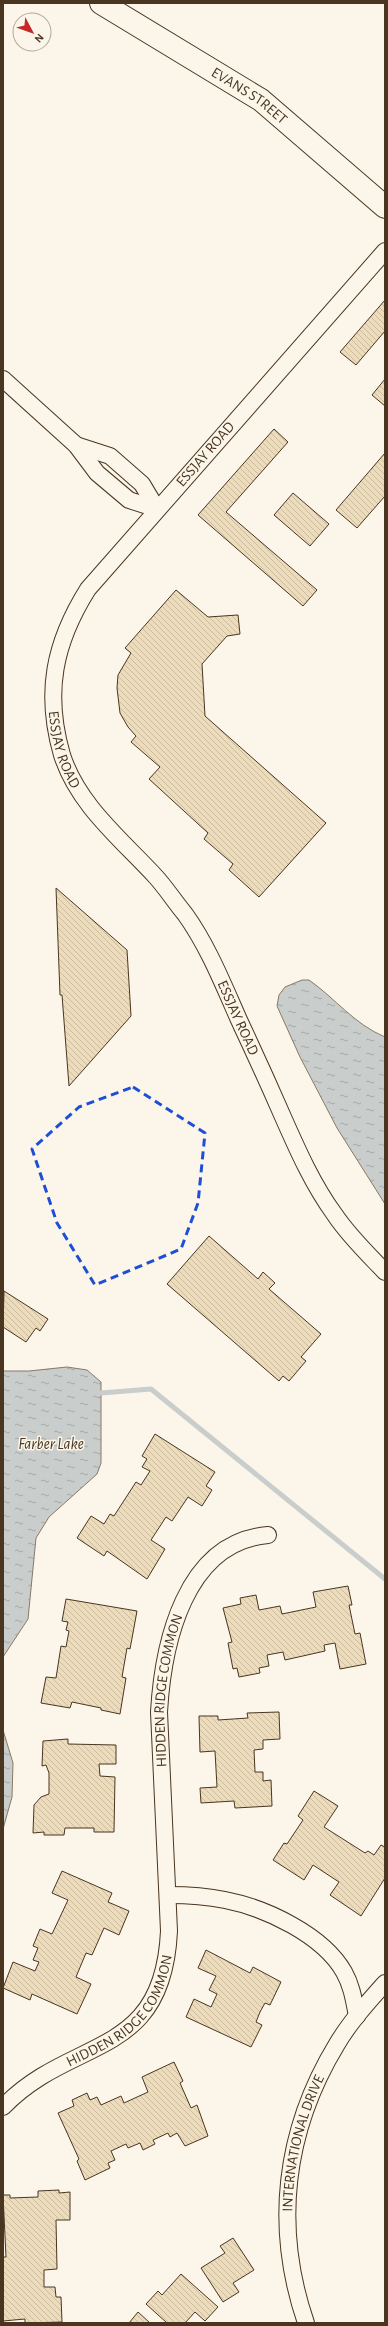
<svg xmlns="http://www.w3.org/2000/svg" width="388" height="2326" viewBox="0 0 388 2326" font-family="'Alegreya Sans',sans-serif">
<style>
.water{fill:url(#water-ripples);stroke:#887966}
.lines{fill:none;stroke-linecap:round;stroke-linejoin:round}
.stream{stroke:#c9cecd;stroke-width:5}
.building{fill:url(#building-back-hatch);stroke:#4a3520}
.street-casing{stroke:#4a3520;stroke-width:18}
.secondary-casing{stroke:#4a3520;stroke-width:24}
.street{stroke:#fbf6e9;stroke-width:16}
.secondary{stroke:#fbf6e9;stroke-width:22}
.marked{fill:none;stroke:#1d4ed8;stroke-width:3;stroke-dasharray:8 5;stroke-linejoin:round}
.labels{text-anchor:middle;stroke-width:3;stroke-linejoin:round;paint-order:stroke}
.street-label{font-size:15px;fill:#4a3520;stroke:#fbf6e9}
.water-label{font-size:16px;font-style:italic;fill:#4a3520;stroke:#fbf6e9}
</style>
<defs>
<pattern id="water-ripples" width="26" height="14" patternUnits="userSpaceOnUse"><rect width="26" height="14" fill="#c9cecd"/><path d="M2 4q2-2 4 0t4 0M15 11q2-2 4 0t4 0" fill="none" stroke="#a5a8a6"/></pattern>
<pattern id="building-back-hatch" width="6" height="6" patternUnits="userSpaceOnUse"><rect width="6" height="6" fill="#ecdcbc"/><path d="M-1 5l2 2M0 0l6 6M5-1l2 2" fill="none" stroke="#ccbda1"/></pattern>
</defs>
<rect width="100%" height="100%" fill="#fbf6e9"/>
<g class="water">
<path d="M302,980H309C336,999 354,1024 385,1037V1204L337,1128L300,1057L277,1006L279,995L285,987Z"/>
<polygon points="67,1367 87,1370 101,1382 101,1463 97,1474 49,1517 36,1538 28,1619 3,1657 3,1371 29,1371"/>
<polygon points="3,1730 13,1763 12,1797 3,1829"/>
</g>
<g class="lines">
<polyline class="stream" points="101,1393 151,1389 385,1579"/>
</g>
<g class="building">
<polygon points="385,300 385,331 356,365 340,352"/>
<polygon points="385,379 385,406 372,395"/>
<polygon points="274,429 288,442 226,512 317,590 303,606 198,515"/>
<polygon points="385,453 385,496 357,528 336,510"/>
<polygon points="293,493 329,524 310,546 274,515"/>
<polygon points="176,590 208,617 238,615 240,634 227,636 202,664 205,716 326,823 259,897 229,870 233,864 204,839 208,833 149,779 160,767 131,742 136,736 128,727 120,713 117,688 118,675 131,653 125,648"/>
<polygon points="56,888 127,950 131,1016 69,1086 62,995 60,995"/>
<polygon points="209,1236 258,1279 263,1272 275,1283 269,1289 321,1334 301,1357 306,1361 289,1381 283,1376 279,1381 167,1284"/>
<polygon points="4,1291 48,1319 40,1331 36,1328 26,1342 3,1327"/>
<polygon points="155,1434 215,1472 206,1486 212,1490 202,1506 188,1497 172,1521 166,1517 151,1540 165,1549 147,1579 107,1551 104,1556 77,1538 91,1516 104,1524 110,1514 114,1516 136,1482 141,1485 150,1471 142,1467 147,1459 142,1456"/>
<polygon points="348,1586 352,1605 349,1605 355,1634 360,1633 366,1664 340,1669 335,1643 324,1645 325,1651 285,1660 283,1652 267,1655 269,1666 259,1668 260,1673 239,1677 237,1668 233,1669 228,1643 232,1642 223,1608 241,1604 240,1598 256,1595 259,1610 280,1606 282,1614 316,1607 313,1592"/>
<polygon points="66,1599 137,1611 130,1649 127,1648 122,1677 126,1678 120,1714 101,1710 101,1708 72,1702 70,1708 41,1703 46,1677 56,1678 61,1646 66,1647 69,1631 66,1630 68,1622 62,1621"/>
<polygon points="279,1712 280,1739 263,1740 263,1749 254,1750 255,1772 263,1772 263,1781 271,1780 272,1806 235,1808 234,1801 201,1803 200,1788 217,1787 215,1751 200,1752 199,1716 218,1716 218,1720 248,1718 247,1713"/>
<polygon points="68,1739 68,1744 116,1745 116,1764 99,1764 100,1776 115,1777 114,1832 94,1832 94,1828 65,1828 64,1835 44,1835 44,1832 33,1833 34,1805 41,1797 49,1794 49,1773 46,1765 42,1766 43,1741"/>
<polygon points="314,1791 338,1806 324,1827 365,1853 368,1851 374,1855 381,1845 385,1847 385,1878 361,1916 330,1895 339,1882 313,1865 304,1880 273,1860 284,1843 287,1844 303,1820 298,1816"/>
<polygon points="62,1871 112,1893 108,1902 129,1911 119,1935 104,1928 92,1955 86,1953 76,1977 91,1984 77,2014 32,1994 30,2000 3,1988 13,1962 35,1971 39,1962 33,1960 38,1948 33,1946 40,1929 52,1934 68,1900 52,1893"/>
<polygon points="206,1950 250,1973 253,1967 281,1982 270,2005 265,2003 260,2012 256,2022 262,2025 251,2047 186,2017 194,1999 211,2007 217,1994 209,1990 216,1976 198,1968"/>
<polygon points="174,2062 183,2081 180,2083 191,2108 197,2105 208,2136 185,2146 177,2133 170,2137 168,2133 153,2140 155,2144 143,2150 140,2143 128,2148 126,2144 111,2151 115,2160 108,2163 110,2168 85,2180 77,2161 79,2159 58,2113 74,2106 72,2100 87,2093 90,2100 97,2097 101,2105 121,2096 124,2103 148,2092 142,2077"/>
<polygon points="59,2190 59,2193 70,2192 70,2220 56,2220 57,2269 44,2270 44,2287 55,2287 56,2297 61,2297 62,2322 25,2323 25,2319 3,2321 3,2257 6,2257 3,2195 10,2195 10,2198 38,2197 38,2191"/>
<polygon points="233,2238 254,2270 233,2283 239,2292 223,2302 201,2268 225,2253 220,2246"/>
<polygon points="181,2274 218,2307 205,2321 195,2312 185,2323 167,2323 146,2304 158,2291 162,2295"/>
<polygon points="138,2312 150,2323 129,2323"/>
</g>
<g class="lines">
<g class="street-casing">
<g id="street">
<path id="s1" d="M385,251L88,589C54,643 44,693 62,755C78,805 121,839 156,877C166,888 175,902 185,914C208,946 223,984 239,1020C254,1052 269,1085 283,1117C298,1151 313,1185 335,1215C349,1236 368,1254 385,1272"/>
<polyline points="3,379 76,445 97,473 129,500 157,509"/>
<polyline points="76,445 110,456 142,484 157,509"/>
<path d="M168,1895C187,1895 206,1896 225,1900C266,1908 323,1935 344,1972C352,1986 354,2001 357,2016"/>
<path id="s2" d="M3,2107C72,2035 163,2061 169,1931L159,1712C163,1643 185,1542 268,1535"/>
<path id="s3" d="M306,2323C273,2227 284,2131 337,2044C350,2022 368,2002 385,1983"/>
</g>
</g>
<g class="secondary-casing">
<g id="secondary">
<path id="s4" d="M101,3L261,100L385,207"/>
</g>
</g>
<use href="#street" class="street"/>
<use href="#secondary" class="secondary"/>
</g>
<path class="marked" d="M133,1087L205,1133L198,1203L181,1249L95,1285L57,1223L32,1149L79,1107Z"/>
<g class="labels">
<g class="street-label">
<text dy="5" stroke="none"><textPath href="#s4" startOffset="175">EVANS STREET</textPath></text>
<text transform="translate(205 454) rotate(-49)" y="5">ESSJAY ROAD</text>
<text dy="5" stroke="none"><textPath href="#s1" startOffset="619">ESSJAY ROAD</textPath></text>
<text dy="5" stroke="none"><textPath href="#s1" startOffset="943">ESSJAY ROAD</textPath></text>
<text dy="5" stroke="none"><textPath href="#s2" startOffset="499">HIDDEN RIDGE COMMON</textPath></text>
<text dy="5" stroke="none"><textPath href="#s2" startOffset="156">HIDDEN RIDGE COMMON</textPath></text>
<text dy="5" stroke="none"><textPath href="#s3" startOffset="184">INTERNATIONAL DRIVE</textPath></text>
</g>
<g class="water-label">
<text x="51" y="1449">Farber Lake</text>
</g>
</g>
<rect width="388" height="2326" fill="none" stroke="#4a3520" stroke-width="8"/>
<g transform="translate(32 32) rotate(131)"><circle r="19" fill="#fbf6e9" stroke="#b4a999"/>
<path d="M0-3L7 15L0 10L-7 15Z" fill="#c62828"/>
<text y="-6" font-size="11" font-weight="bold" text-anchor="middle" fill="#4a3520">N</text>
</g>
</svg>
